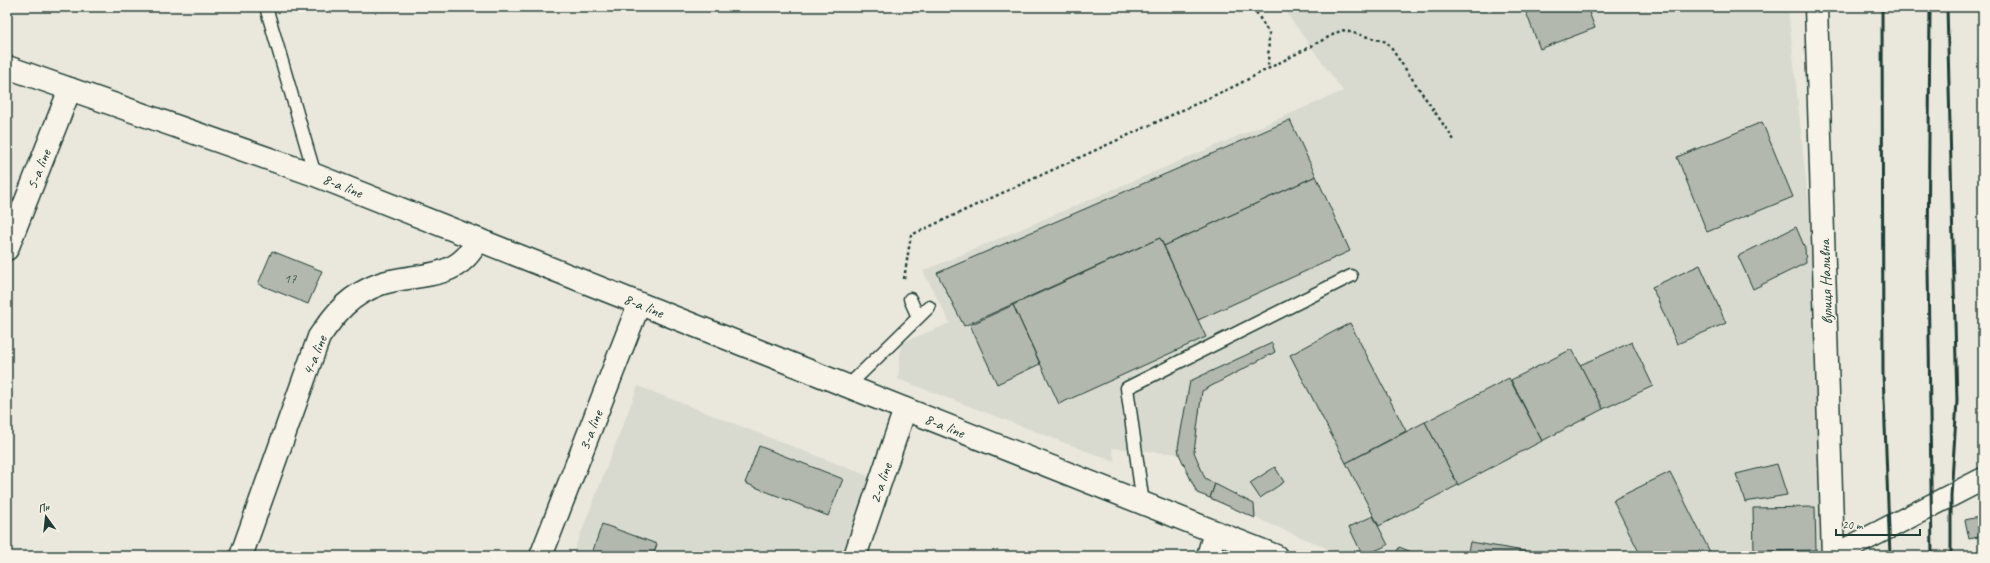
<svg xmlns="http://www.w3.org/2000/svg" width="1990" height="563" viewBox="0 0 1990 563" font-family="Caveat,sans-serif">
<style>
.built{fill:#d9dacf}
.building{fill:#b2b8ae;stroke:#1f3d34}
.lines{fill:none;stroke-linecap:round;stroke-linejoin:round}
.lane-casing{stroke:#1f3d34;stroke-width:15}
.street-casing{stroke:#1f3d34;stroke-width:25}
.path{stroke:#1f3d34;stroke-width:2.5;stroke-dasharray:3 3;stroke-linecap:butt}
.lane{stroke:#f7f3e8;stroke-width:12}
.street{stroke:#f7f3e8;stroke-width:22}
.rail{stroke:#1f3d34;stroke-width:3}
.labels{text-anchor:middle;stroke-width:3;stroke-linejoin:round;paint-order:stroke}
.number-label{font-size:14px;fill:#445c52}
.street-label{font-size:16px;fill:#1f3d34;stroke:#f7f3e8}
</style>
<rect width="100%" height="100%" fill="#eae8dd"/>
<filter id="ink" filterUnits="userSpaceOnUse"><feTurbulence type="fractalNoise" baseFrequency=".025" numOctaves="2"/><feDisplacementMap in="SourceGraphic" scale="8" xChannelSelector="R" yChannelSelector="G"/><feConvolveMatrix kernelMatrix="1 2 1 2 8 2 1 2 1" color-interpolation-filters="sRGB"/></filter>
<g filter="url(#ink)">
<g class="built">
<polygon points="1296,7 1788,7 1815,266 1824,548 1812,556 1345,556 1197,493 1179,454 1112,448 1115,462 898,379 901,343 950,323 923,271 1343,91 1287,14"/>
<polygon points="7,77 16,80 7,104"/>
<polygon points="638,386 881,481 852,556 572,556"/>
</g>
<g class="building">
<polygon points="1524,7 1587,7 1595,28 1540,49"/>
<polygon points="1290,120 1316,176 1164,246 1160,238 964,326 937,273"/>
<polygon points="1762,122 1793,197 1707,232 1677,157"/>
<polygon points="1316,176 1350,251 1198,320 1164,246"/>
<polygon points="1796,227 1805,248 1806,263 1753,289 1738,256"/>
<polygon points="1160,238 1206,337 1059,404 1013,305"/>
<polygon points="272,251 322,271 308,304 258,284"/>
<polygon points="1700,265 1726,323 1677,344 1652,287"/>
<polygon points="1013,305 1040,364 997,384 970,325"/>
<polygon points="1350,323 1406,431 1346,463 1290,355"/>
<polygon points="1632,342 1653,386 1603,409 1580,365"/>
<polygon points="1272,343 1275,352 1202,391 1194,452 1205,478 1215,484 1210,498 1197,493 1179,454 1178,447 1190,381"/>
<polygon points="1572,349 1603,409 1542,441 1511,380"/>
<polygon points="1509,378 1542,441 1458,485 1425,422"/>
<polygon points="1425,422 1458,485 1379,526 1346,463"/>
<polygon points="759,446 843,479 828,516 745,483"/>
<polygon points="1777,464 1787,495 1745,502 1736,474"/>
<polygon points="1275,467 1284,482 1260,498 1250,483"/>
<polygon points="1670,472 1712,556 1641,556 1613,500"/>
<polygon points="1215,484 1254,504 1255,518 1210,498"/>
<polygon points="1815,507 1816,550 1754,551 1753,508"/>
<polygon points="1373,516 1388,545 1363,556 1349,527"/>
<polygon points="1983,516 1983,536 1969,539 1965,520"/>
<polygon points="602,524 657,544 653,556 591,556"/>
<polygon points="1470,542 1554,556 1467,556"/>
<polygon points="1399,547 1422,556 1395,556"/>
</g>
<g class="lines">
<g class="lane-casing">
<g id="lane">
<polyline points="266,7 315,175"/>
<polyline points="910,299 918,317"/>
<polyline points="848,386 929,307"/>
<polyline points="1143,504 1127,388 1351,276"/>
</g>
</g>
<g class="street-casing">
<g id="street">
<polyline points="1816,7 1833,556"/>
<polyline points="7,67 315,175 1276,556"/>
<polyline points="7,249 70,89"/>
<path d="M241,556L319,337C336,312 350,295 380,284C407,274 445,280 466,257C471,252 475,245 479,240"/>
<polyline points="541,556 639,304"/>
<polyline points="855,556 905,409"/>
<polyline points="1208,556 1215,532"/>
<polyline points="1833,556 1983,479"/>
</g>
</g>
<g class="path">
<polyline points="1253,7 1269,33 1268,68"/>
<polyline points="904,279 911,235 1235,86 1342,30 1387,42 1454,140"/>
</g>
<use href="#lane" class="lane"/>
<use href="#street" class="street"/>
<g class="rail">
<polyline points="1882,7 1883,373 1890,556"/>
<polyline points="1930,7 1928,267 1932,556"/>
<polyline points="1947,7 1957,401 1951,496 1951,556"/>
</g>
</g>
</g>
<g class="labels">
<g class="number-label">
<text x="290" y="283">17</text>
</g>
<g class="street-label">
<text transform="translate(38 169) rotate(-68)" y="6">5-a line</text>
<text transform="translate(343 185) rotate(22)" y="6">8-a line</text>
<text transform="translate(1825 282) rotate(-92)" y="6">вулиця Наливна</text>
<text transform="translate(644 305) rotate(22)" y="6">8-a line</text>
<text transform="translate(314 355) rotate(-68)" y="6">4-a line</text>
<text transform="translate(945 425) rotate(22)" y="6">8-a line</text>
<text transform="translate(590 430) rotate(-69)" y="6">3-a line</text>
<text transform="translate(880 483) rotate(-71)" y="6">2-a line</text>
</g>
</g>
<rect width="1990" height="563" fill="none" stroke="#f7f3e8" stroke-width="24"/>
<rect x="12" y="12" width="1966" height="539" fill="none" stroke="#1f3d34" stroke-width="1.5" filter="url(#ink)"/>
<g transform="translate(46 517) rotate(345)" stroke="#f7f3e8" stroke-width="3" paint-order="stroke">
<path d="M0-3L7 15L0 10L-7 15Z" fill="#1f3d34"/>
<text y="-6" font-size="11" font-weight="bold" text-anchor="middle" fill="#1f3d34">Пн</text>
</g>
<path d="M1836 529v6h84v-6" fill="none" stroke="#1f3d34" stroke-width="2"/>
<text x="1842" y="529" font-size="12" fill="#1f3d34" stroke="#f7f3e8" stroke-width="3" paint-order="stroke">20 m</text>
</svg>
